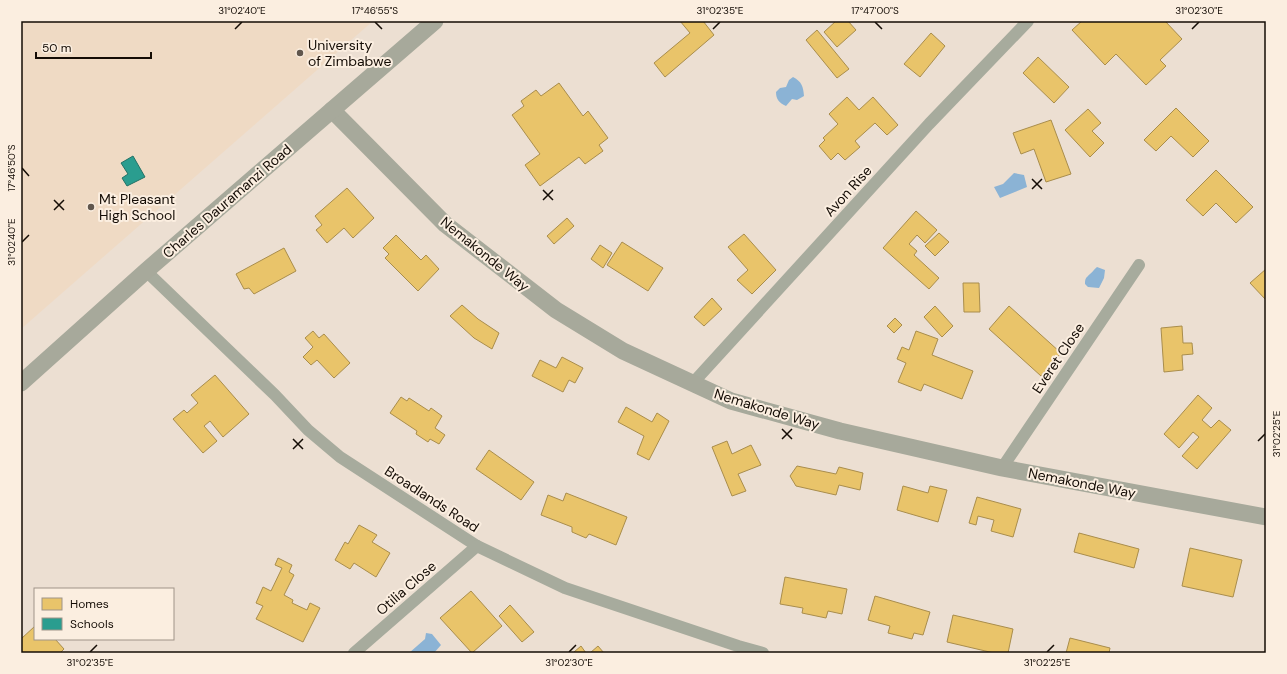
<svg xmlns="http://www.w3.org/2000/svg" width="1287" height="674" viewBox="0 0 1287 674" font-family="'DM Sans',sans-serif">
<style>
.built{fill:#efdac4}
.water{fill:#8bb3d5}
.homes{fill:#e9c46a;stroke:#a98d4c}
.schools{fill:#2a9d8f;stroke:#237266}
.lines{fill:none;stroke-linecap:round;stroke-linejoin:round}
.street{stroke:#a7ab9d;stroke-width:12}
.secondary{stroke:#a7a99b;stroke-width:17}
.ticks{fill:none;stroke:#140c05;stroke-width:1.5}
.poi-dot{fill:#60564d;stroke:#fbeee0;stroke-width:1.5}
.labels{text-anchor:middle;stroke-width:4;stroke-linejoin:round;paint-order:stroke}
.poi-label{font-size:14px;fill:#140c05;stroke:#fbeee0;text-anchor:start}
.street-label{font-size:14px;fill:#140c05;stroke:#fbeee0}
.neatline{fill:none;stroke:#140c05;stroke-width:1.5}
.ticks-label{font-size:10px;text-anchor:middle;fill:#140c05}
</style>
<rect width="100%" height="100%" fill="#ecdfd2"/>
<polygon class="built" points="21,21 373,21 21,329"/>
<g class="water">
<path d="M793,77C802,82 803,86 804,96L797,100L792,99L786,106C779,103 776,99 776,92L780,88L786,87L789,80Z"/>
<polygon points="1014,173 1024,175 1027,187 1000,198 994,187 1003,184"/>
<path d="M1097,267L1105,270L1104,278L1099,288L1088,287L1085,284C1085,278 1086,278 1090,274C1093,272 1094,269 1097,267Z"/>
<polygon points="426,633 432,634 441,645 434,653 409,653 425,639"/>
</g>
<g class="homes">
<polygon points="680,21 703,21 714,35 665,77 654,63 690,33"/>
<polygon points="836,21 848,21 856,30 837,47 824,32"/>
<polygon points="1082,21 1165,21 1182,39 1160,60 1166,66 1146,85 1116,54 1105,65 1072,30"/>
<polygon points="817,30 849,69 837,78 806,40"/>
<polygon points="931,33 945,46 920,77 904,64"/>
<polygon points="1038,57 1069,87 1054,103 1023,73"/>
<polygon points="559,83 583,116 588,111 608,138 599,145 603,151 585,164 579,157 540,186 525,165 540,154 512,115 524,106 521,101 536,90 541,96"/>
<polygon points="847,97 859,110 873,97 898,125 887,135 875,123 855,141 860,147 845,160 838,153 831,160 819,146 825,140 823,138 838,124 829,114"/>
<polygon points="1176,108 1209,141 1193,157 1171,136 1156,151 1144,140"/>
<polygon points="1088,109 1101,123 1092,131 1104,143 1090,157 1065,130"/>
<polygon points="1051,120 1071,174 1046,182 1034,149 1021,154 1013,133"/>
<polygon points="1216,170 1253,207 1236,223 1216,203 1203,216 1186,200"/>
<polygon points="347,188 374,218 353,238 344,228 327,243 316,230 322,225 315,216"/>
<polygon points="916,211 937,230 925,243 917,235 909,244 917,251 914,255 939,278 929,289 883,248"/>
<polygon points="567,218 574,226 554,244 547,236"/>
<polygon points="939,233 949,242 935,256 925,246"/>
<polygon points="744,234 776,270 752,294 737,280 748,270 728,247"/>
<polygon points="396,235 421,260 426,255 439,269 418,291 385,258 389,254 383,248"/>
<polygon points="622,242 663,268 648,291 607,265"/>
<polygon points="600,245 612,253 603,268 591,259"/>
<polygon points="284,248 296,271 254,294 249,288 244,289 236,274"/>
<polygon points="1266,269 1266,300 1250,283"/>
<polygon points="963,283 979,283 980,312 964,312"/>
<polygon points="712,298 722,309 704,326 694,317"/>
<polygon points="462,305 478,319 499,333 492,349 474,338 450,316"/>
<polygon points="935,306 953,326 942,337 924,317"/>
<polygon points="1009,306 1061,353 1041,376 989,329"/>
<polygon points="895,318 902,325 894,333 887,326"/>
<polygon points="1182,326 1183,343 1192,343 1193,354 1182,355 1183,370 1164,372 1161,328"/>
<polygon points="313,331 319,338 324,334 350,363 334,378 317,360 311,365 303,357 313,347 305,338"/>
<polygon points="916,331 938,339 932,355 973,371 962,399 924,384 921,391 898,382 906,363 897,359 902,347 909,350"/>
<polygon points="562,357 583,368 575,383 569,380 563,392 532,376 540,360 556,368"/>
<polygon points="215,375 249,414 223,437 210,421 204,426 217,441 203,453 173,419 184,410 187,413 198,403 191,395"/>
<polygon points="1198,395 1212,408 1202,420 1211,428 1219,420 1231,430 1197,469 1182,456 1199,437 1193,432 1179,448 1164,434"/>
<polygon points="401,397 407,401 409,398 429,411 431,408 442,416 435,428 445,435 439,444 430,439 428,442 416,434 417,431 390,413"/>
<polygon points="626,407 652,422 657,413 669,421 649,460 637,454 644,436 618,422"/>
<polygon points="727,441 732,454 751,445 761,465 738,474 746,491 732,496 712,447"/>
<polygon points="489,450 534,482 521,500 476,469"/>
<polygon points="797,466 836,474 839,467 863,473 860,490 839,485 836,495 796,486 790,476"/>
<polygon points="903,486 928,493 930,486 947,490 938,522 897,510"/>
<polygon points="566,493 627,517 616,545 589,534 586,538 572,532 572,527 541,515 548,495 563,501"/>
<polygon points="977,497 1021,509 1013,537 991,531 994,520 978,516 976,525 969,523"/>
<polygon points="359,525 377,535 372,542 390,553 376,577 354,563 350,569 335,560 345,542 348,544"/>
<polygon points="1079,533 1139,549 1134,568 1074,552"/>
<polygon points="1190,548 1242,560 1233,597 1182,586"/>
<polygon points="278,558 292,565 289,572 294,575 284,595 293,600 292,603 307,610 310,603 320,608 303,642 256,619 263,606 256,603 263,587 271,591 282,568 275,565"/>
<polygon points="785,577 847,589 842,614 828,611 826,618 802,613 803,608 780,604"/>
<polygon points="471,591 502,626 472,653 440,618"/>
<polygon points="875,596 930,612 923,635 914,633 912,639 888,633 890,626 868,620"/>
<polygon points="510,605 534,632 522,642 499,616"/>
<polygon points="953,615 1013,629 1008,653 994,653 947,642"/>
<polygon points="35,626 35,639 55,639 64,649 60,653 21,653 21,639"/>
<polygon points="1070,638 1110,648 1109,653 1066,653"/>
<polygon points="581,646 586,653 575,653 574,652"/>
<polygon points="598,646 604,653 590,653"/>
</g>
<polygon class="schools" points="133,156 145,177 127,186 122,178 128,174 121,163"/>
<g class="lines">
<g class="street">
<polyline points="146,271 275,395 308,430 340,457 477,546 565,588 738,646 763,653"/>
<polyline points="692,384 929,124 1028,21"/>
<polyline points="1002,468 1139,265"/>
<polyline points="354,653 477,546"/>
</g>
<g class="secondary">
<polyline points="332,110 445,224 556,310 623,351 731,401 840,431 1002,468 1266,517"/>
<polyline points="21,383 146,271 435,21"/>
</g>
</g>
<path class="ticks" d="M375,22L382,29M875,22L882,29M235,29L242,22M713,29L720,22M1192,29L1199,22M22,168L29,176M1032,179L1042,189M1032,189L1042,179M543,190L553,200M54,200L64,210M543,200L553,190M54,210L64,200M22,242L29,235M782,429L792,439M293,439L303,449M782,439L792,429M1258,441L1265,434M293,449L303,439M90,652L97,645M569,652L576,645M1047,652L1054,645"/>
<g class="poi-dot">
<circle cx="300" cy="53" r="4"/>
<circle cx="91" cy="207" r="4"/>
</g>
<g class="labels">
<g class="poi-label">
<text x="308" y="50">University<tspan x="308" dy="16">of Zimbabwe</tspan></text>
<text x="99" y="204">Mt Pleasant<tspan x="99" dy="16">High School</tspan></text>
</g>
<g class="street-label">
<text transform="translate(848 191) rotate(-48)" y="5">Avon Rise</text>
<text transform="translate(227 201) rotate(-41)" y="5">Charles Dauramanzi Road</text>
<text transform="translate(485 254) rotate(39)" y="5">Nemakonde Way</text>
<text transform="translate(1058 358) rotate(-56)" y="5">Everet Close</text>
<text transform="translate(767 409) rotate(17)" y="5">Nemakonde Way</text>
<text transform="translate(1082 483) rotate(11)" y="5">Nemakonde Way</text>
<text transform="translate(432 499) rotate(33)" y="5">Broadlands Road</text>
<text transform="translate(406 588) rotate(-41)" y="5">Otilia Close</text>
</g>
</g>
<rect width="1287" height="674" fill="none" stroke="#fbeee0" stroke-width="44"/>
<rect x="34" y="588" width="140" height="52" fill="#fbeee0" stroke="#9f9488"/>
<rect x="42" y="598" width="20" height="12" fill="#e9c46a" stroke="#9f9488"/>
<text x="70" y="608" font-size="12" fill="#140c05">Homes</text>
<rect x="42" y="618" width="20" height="12" fill="#2a9d8f" stroke="#9f9488"/>
<text x="70" y="628" font-size="12" fill="#140c05">Schools</text>
<path d="M36 52v6h115v-6" fill="none" stroke="#140c05" stroke-width="2"/>
<text x="42" y="52" font-size="12" fill="#140c05" stroke="#fbeee0" stroke-width="3" paint-order="stroke">50 m</text>
<rect x="22" y="22" width="1243" height="630" class="neatline"/>
<g class="ticks-label">
<text x="242" y="14">31°02'40"E</text>
<text x="375" y="14">17°46'55"S</text>
<text x="720" y="14">31°02'35"E</text>
<text x="875" y="14">17°47'00"S</text>
<text x="1199" y="14">31°02'30"E</text>
<text transform="translate(11 168) rotate(-90)" y="4">17°46'50"S</text>
<text transform="translate(11 242) rotate(-90)" y="4">31°02'40"E</text>
<text transform="translate(1276 434) rotate(-90)" y="4">31°02'25"E</text>
<text x="90" y="666">31°02'35"E</text>
<text x="569" y="666">31°02'30"E</text>
<text x="1047" y="666">31°02'25"E</text>
</g>
</svg>
